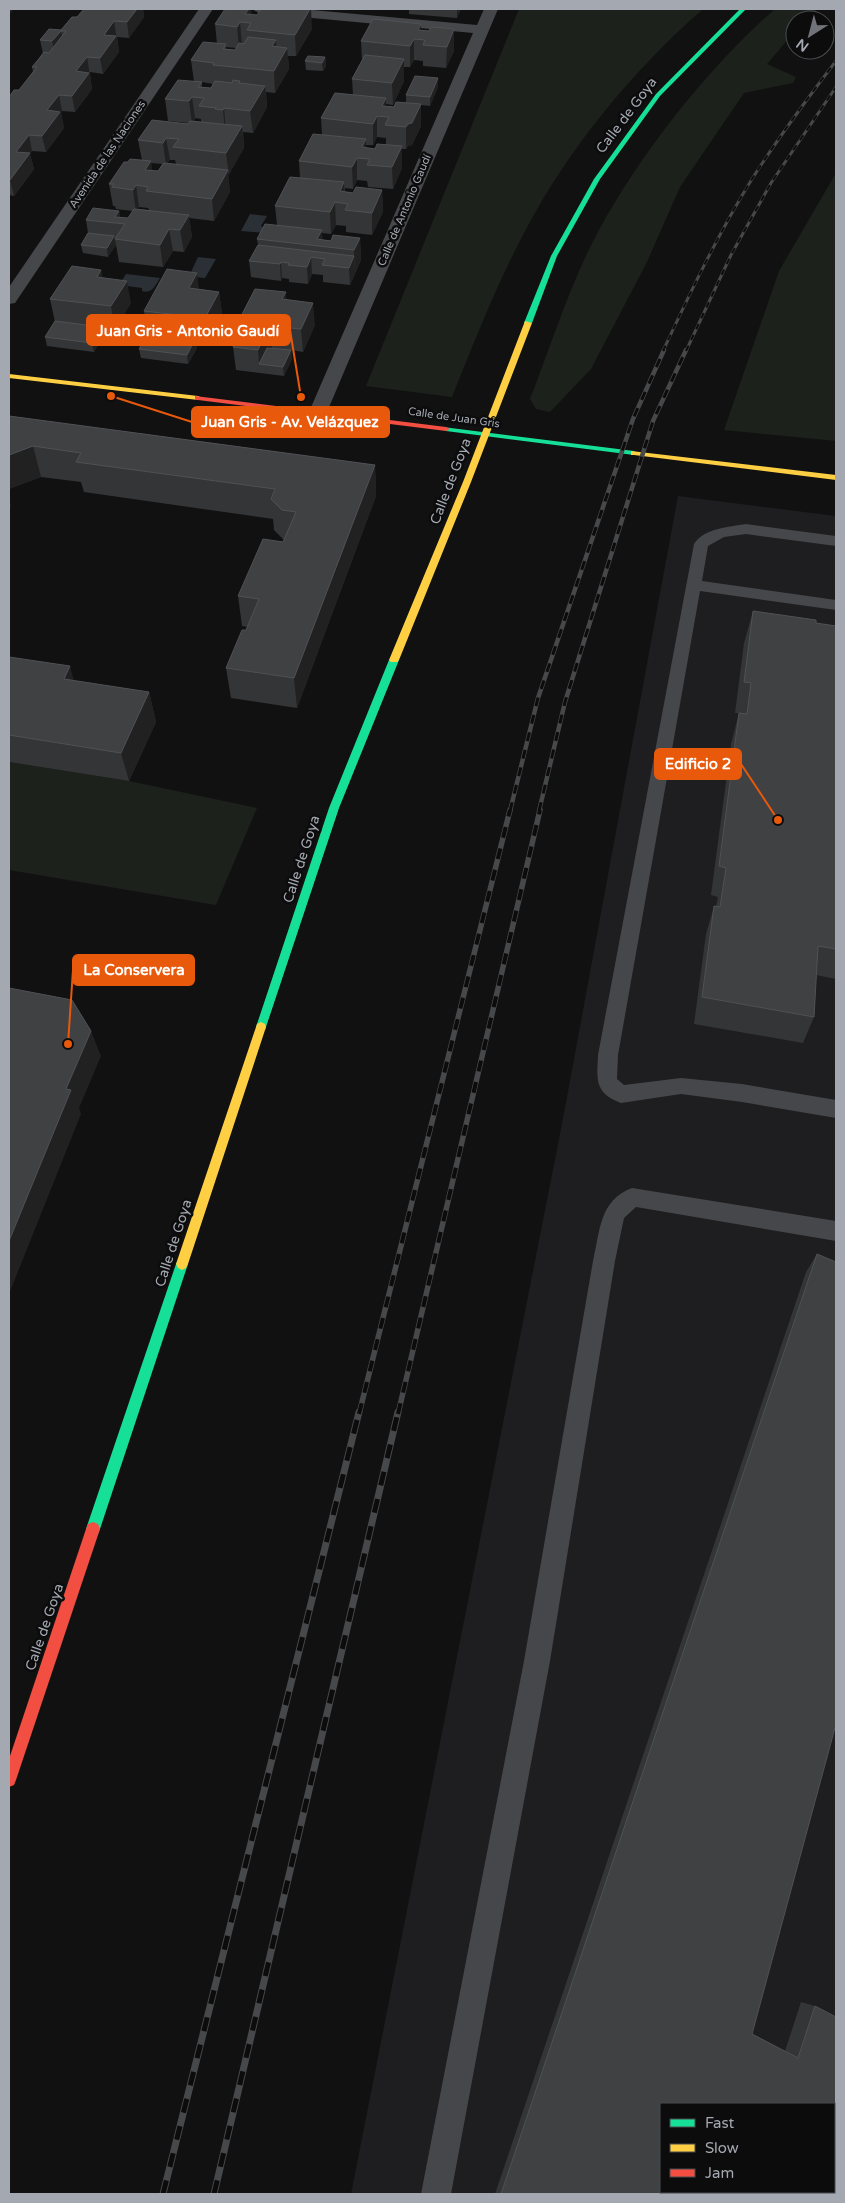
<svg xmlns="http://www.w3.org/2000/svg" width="845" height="2203" viewBox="0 0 845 2203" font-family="'Varela Round',sans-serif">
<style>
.built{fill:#1e1e20;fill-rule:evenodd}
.green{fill:#1c211c}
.water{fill:#2a3035}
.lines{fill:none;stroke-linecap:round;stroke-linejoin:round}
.lane{fill:#46474a;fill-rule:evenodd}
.street{fill:#46474a;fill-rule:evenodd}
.fast{fill:#16e098;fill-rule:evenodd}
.slow{fill:#ffcf43;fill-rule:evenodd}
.jam{fill:#f24e42;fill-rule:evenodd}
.rail-far3-casing{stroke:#47484a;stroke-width:3}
.rail-far2-casing{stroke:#47484a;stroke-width:4.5}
.rail-far1-casing{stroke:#47484a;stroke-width:5.5}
.rail-casing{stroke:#47484a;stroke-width:7}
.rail-far3{stroke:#0c0c0d;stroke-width:2;stroke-dasharray:6;stroke-linecap:butt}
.rail-far2{stroke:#0c0c0d;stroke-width:3;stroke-dasharray:9;stroke-linecap:butt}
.rail-far1{stroke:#0c0c0d;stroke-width:4;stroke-dasharray:11;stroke-linecap:butt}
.rail{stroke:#0c0c0d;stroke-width:5;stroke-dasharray:14;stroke-linecap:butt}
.wall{fill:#343536;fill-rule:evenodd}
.shaded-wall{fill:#212122}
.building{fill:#404143;stroke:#505155;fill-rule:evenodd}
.labels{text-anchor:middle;stroke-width:5;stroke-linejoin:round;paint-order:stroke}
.far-street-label{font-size:11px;fill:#a4a8b1;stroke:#0c0c0d}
.street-label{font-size:14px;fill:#a4a8b1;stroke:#0c0c0d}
.leader{fill:none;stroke:#e8590c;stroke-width:2}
.callout-dot{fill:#e8590c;stroke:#0c0c0d;stroke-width:2}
.callout{fill:#e8590c;stroke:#e8590c;stroke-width:2}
.callout-label{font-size:15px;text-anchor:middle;font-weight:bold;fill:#fff}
</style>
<rect width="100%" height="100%" fill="#111112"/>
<path class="built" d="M678,496L836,516V2194H351L562,1124ZM661,2104H834V2192H661Z"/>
<g class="green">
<path d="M519,9H703C637,67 578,137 535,213C502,271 477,335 452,397L366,386Z"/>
<path d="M775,9H818L805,20H795V31L767,64L796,77L793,83L744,93L680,187L647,262L591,369L550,412L536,409L530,399C552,343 570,283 599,230C640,154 710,65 775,9Z"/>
<polygon points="836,173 836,441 724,430 779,271"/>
<polygon points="9,762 129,781 257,808 216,905 9,870"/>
</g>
<g class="water">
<polygon points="250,214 267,216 261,226 267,230 265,233 241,231"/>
<polygon points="198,257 216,259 205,278 181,276 184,271 191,272"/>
<path d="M126,274L160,278C155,286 152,294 142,291V288L119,285Z"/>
</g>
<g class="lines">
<g class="lane">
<path d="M746,524L836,536V546L746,534L724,537L708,546L702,581L836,600V610L700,591L618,1055L617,1079L624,1085L681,1078L742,1084L836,1100V1118L742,1102L681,1094L621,1103C594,1093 597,1079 598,1055L694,544C704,528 729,527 746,524Z"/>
<path d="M632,1188L836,1221V1241L636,1207L624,1218L615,1261L550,1661L451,2194H421L524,1661L593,1261C600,1232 599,1200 632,1188Z"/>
</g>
<g class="street">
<polygon points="199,9 213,9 15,303 9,304 9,287"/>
<polygon points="252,9 301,9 477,25 484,9 498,9 327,412 325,416 318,418 311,416 309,412 473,33 259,13"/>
</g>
<g class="fast">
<polygon points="740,9 746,9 660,96 600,179 557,256 532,323 525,325 524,323 551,256 594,179 656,94"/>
<polygon points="443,427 634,451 638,453 634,455 446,431 442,429"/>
<polygon points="394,657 399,660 339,808 265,1030 257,1030 256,1027 329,808 389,660"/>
<polygon points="182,1258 186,1260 188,1264 100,1529 98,1534 93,1536 88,1534 86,1529 176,1264 178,1260"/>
</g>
<g class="slow">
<polygon points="525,321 532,323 471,482 399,660 397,662 391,662 389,660 463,482"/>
<polygon points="9,374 198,396 202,398 198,400 9,378"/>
<polygon points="631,451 836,475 836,480 634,455 631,455"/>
<polygon points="261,1022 265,1024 266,1027 188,1264 186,1268 182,1270 178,1268 176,1264 256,1027 257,1024"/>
</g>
<g class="jam">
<polygon points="195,396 446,427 450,429 446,431 198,400 195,400"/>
<polygon points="93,1522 98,1524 100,1529 16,1780 14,1785 9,1787 9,1759 86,1529 88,1524"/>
</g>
<g class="rail-far3-casing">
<g id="rail-far3">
<path d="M663,351C690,293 718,234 752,179C778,138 807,99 836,61"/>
<polyline points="686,351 731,255 771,183 836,87"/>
</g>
</g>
<g class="rail-far2-casing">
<g id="rail-far2">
<polyline points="510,811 538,698 633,419 664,350"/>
<polyline points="539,811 565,702 653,421 686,350"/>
</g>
</g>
<g class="rail-far1-casing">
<g id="rail-far1">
<polyline points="359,1414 510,810"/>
<polyline points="398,1414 540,810"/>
</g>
</g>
<g class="rail-casing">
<g id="rail">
<polyline points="163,2194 359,1412"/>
<polyline points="214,2194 398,1412"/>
</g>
</g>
<use href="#rail-far3" class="rail-far3"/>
<use href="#rail-far2" class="rail-far2"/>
<use href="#rail-far1" class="rail-far1"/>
<use href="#rail" class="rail"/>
</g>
<g class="wall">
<polygon points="84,9 143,9 144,17 129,38 117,37 119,52 103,74 90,72 90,74 92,89 75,112 62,111 61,113 64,128 46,152 32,151 30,154 34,169 14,196 9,195 9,97 19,90 33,72 32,67 43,54 40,40 61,30 77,17"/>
<polygon points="355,9 373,9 372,10"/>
<polygon points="409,9 461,9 457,18 409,14"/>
<path d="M252,15L312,29L296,56H288L289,69L275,93L266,92L267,107L253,133L243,132L244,148L228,175L230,192L214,221L189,218L192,237L184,252L173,251L163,267L119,262L116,245L108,257L83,253L81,245L88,233L86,220L119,211L120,217L128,218L133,211L116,209L115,206H113L109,184L128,162L142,160L138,140L189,123L168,121L165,99L194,82L191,60L217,44L215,24ZM226,47L236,48L235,50L226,49ZM202,82L213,84L211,88H202ZM195,118L201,119V122L194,121ZM170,160H175L176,164L167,163ZM151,163L162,164L158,171H152ZM139,207L148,208L149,210L138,209Z"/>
<path d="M421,31L454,51L446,68L423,66V61L414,60L410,67H404V81L393,105L386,104V106L394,107L406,103V95L438,78V87L430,106L421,105V126L412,145L408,146L406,149H402V168L393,189L368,187L367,181L357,180L353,189L345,188V192L353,193L382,190L383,212L372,235L346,232V226L336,225L331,234L322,233V240L331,241L360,238L361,260L350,285L323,282V275L312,274L308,284L289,282V279L282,278L281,281L251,277L249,261L258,245L257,239L277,225L275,206L300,178L299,161L322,134L321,118L353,95L352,79L362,61L361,41ZM377,137L386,138V144L375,149L366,148V145H373Z"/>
<polygon points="325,57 326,66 323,71 306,70 305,61"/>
<polygon points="101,270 102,278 131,303 115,329 102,327 103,336 94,352 47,346 45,337 55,322 50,299"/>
<polygon points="200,289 219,292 222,314 208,340 174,336 197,348 188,364 141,358 139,349 148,333 147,333 144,311"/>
<polygon points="286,300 315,325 303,352 291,350 292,359 284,376 236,370 233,347 240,334 238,322"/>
<polygon points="9,416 375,465 376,496 297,708 231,698 226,668 248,627 242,626 238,596 283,542 284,540 274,530 273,519 84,492 81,482 41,477 9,489"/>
<polygon points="753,611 816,623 836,626 836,979 816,975 814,1017 803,1043 694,1024 706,934 714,906 716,906 718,897 711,895 731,744 739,713 735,713 744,643"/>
<polygon points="9,657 74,681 149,692 156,722 129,781 9,762"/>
<polygon points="817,1254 752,2034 785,2051 801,2002 815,2006 836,2194 495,2194 806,1272"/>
</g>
<g class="shaded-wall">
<polygon points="9,9 14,9 9,15"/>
<polygon points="131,9 143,9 144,17 129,38 127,22"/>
<polygon points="249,9 251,9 253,27 245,14"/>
<polygon points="310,9 311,9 312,29 296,56 295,35"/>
<polygon points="457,9 461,9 457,18"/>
<polygon points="114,21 119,52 103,74 100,58 104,35"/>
<polygon points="240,22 242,44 239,48 237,27"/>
<polygon points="421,24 421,40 418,30"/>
<polygon points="454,29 454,51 446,68 447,47"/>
<polygon points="61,31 64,46 56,57 52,41"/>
<polygon points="414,39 414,60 410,67 410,46"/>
<polygon points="276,40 277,61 272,46"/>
<polygon points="287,48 289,69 275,93 274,71"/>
<polygon points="87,57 92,89 75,112 72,96 76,71"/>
<polygon points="325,57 326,66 323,71 322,63"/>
<polygon points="404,59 404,81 393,105 392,83"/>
<polygon points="438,78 438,87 430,106 430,97"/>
<polygon points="265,86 267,107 253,133 250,111"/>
<polygon points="59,95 62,111 61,113 64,128 46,152 42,136 47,110"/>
<polygon points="192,97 195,118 192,123 189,101"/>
<polygon points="386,98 386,117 382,106"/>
<polygon points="421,104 421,126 412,145 408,146 406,149 406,127"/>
<polygon points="224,108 226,130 225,132 223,110"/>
<polygon points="377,116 377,137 373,145 373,124"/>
<polygon points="242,126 244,148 229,175 226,153"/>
<polygon points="29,135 32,151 30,154 34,169 14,196 10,180 16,152"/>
<polygon points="166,138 170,160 166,165 163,143"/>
<polygon points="366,139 366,159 362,147"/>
<polygon points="402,146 402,168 393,189 392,167"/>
<polygon points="357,158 357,180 353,189 352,167"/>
<polygon points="151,161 154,183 145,170"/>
<polygon points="228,170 230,192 214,221 212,199"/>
<polygon points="344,182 345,204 340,191"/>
<polygon points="136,185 139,207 136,212 133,190"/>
<polygon points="382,190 383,212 372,235 372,213"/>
<polygon points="335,202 336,225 331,234 330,212"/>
<polygon points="119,211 122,224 115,217"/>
<polygon points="189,215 192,237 184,252 180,230"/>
<polygon points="169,229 173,251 163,267 160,245"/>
<polygon points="322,230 323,247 317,239"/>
<polygon points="114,236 116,245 108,257 107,248"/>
<polygon points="360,238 361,260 355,273 354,250"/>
<polygon points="354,256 355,273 350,285 349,268"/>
<polygon points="311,257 312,274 308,284 307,267"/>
<polygon points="281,262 282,278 281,281 280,264"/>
<polygon points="101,270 105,292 97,277"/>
<polygon points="197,273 200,295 189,288"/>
<polygon points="127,281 131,303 115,329 111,306"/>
<polygon points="219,292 222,314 208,340 205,318"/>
<polygon points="286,292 287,315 282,299"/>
<polygon points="313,303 315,325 303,352 301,329"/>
<polygon points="269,326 272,348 259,364 258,350"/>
<polygon points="102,327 103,336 94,352 92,343"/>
<polygon points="195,339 197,348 188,364 187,355"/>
<polygon points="291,350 292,359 284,376 283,367"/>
<polygon points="33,446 41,477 9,489 9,455"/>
<polygon points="375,465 376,496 297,708 294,678"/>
<polygon points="9,498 11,506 9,510"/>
<polygon points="70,666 78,696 64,679"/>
<polygon points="149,692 156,722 129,781 121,753"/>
<polygon points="91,1031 101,1056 79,1108 81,1114 9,1294 9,1241 66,1089"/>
</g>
<g class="building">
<polygon points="84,9 137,9 127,22 114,21 104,35 116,36 100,58 87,57 76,71 89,73 72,96 59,95 47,110 60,112 42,136 29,135 16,152 30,153 10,180 9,179 9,97 14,90 19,90 37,67 32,67 38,60 44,52 49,53 66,31 61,31 52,41 40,40 49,29 61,30 72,17 77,17"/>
<polygon points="225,9 249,9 245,14 257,15 261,9 310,9 295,35 247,30 251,23 240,22 237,27 215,24"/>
<polygon points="373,19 421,24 418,30 429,31 431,27 454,29 447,47 423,45 425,40 414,39 410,46 361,41"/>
<polygon points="248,37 276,40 272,46 287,48 274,71 213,65 214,63 191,60 203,42 226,44 223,49 235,50 239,43 244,44"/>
<polygon points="365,55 404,59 392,83 352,79"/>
<polygon points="308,56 325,57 322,63 305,61"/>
<polygon points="415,76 438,78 430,97 406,95"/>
<polygon points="178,80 202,82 198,87 211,88 215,81 232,83 233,80 240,81 239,83 265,86 250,111 224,108 223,110 215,109 216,108 199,106 204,98 192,97 189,101 165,99"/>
<polygon points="335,93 386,98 382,106 394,107 396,102 421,104 412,123 408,124 406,127 385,125 389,117 377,116 373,124 321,118"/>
<polygon points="152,120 188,124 190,121 242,126 226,153 173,147 179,139 166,138 163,143 138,140"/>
<polygon points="313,134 366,139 362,147 375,149 377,144 402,146 392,167 367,165 370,159 357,158 352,167 299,161"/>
<polygon points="130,159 151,161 145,170 158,171 164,163 228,170 212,199 146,191 148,187 136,185 133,190 112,187 114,184 109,184 124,162 128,162"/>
<polygon points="290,177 344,182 340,191 353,193 356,187 382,190 372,213 345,210 348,204 335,202 330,212 275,206"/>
<polygon points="93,208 119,211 115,217 128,218 134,209 189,215 180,230 169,229 160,245 115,239 125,224 86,220"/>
<polygon points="265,224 322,230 317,239 331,241 333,235 360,238 354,250 257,239"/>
<polygon points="88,233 114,236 107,248 81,245"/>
<polygon points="258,245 354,256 349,268 322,265 325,259 311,257 307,267 288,265 289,263 281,262 280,264 249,261"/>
<polygon points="72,266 101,270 97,277 127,281 111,306 50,299"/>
<polygon points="167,269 197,273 189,288 219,292 205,318 144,311"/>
<polygon points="255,289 286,292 282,299 313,303 301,329 269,326 258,350 233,347 241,331 253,332 258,324 238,322"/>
<polygon points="55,321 102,327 92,343 45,337"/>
<polygon points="148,333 195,339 187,355 139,349"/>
<polygon points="267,348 291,350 283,367 259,364"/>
<polygon points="9,416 375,465 294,678 226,668 242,630 246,630 259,599 238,596 263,539 283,542 296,512 282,510 271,499 275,489 76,462 81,453 33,446 9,455"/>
<polygon points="753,611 816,620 816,623 836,626 836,949 818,946 814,1017 702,997 714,906 720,907 726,868 719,866 739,713 747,714 751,683 744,682"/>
<polygon points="9,657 70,666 64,679 149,692 121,753 9,735"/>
<polygon points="9,988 72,1000 91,1031 66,1089 71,1090 9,1241"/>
<path d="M817,1254L836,1262V1724L752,2034L798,2058L815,2006L836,2017V2194H501ZM661,2104H834V2192H661Z"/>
</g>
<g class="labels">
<g class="far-street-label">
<text transform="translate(107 154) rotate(-56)" y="4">Avenida de las Naciones</text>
<text transform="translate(404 210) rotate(-67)" y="4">Calle de Antonio Gaudí</text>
<text transform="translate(454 417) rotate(8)" y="4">Calle de Juan Gris</text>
</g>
<g class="street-label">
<text transform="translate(626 115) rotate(-53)" y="5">Calle de Goya</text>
<text transform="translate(450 481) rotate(-69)" y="5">Calle de Goya</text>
<text transform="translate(301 859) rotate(-72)" y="5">Calle de Goya</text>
<text transform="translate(173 1243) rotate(-72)" y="5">Calle de Goya</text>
<text transform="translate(44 1627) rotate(-71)" y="5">Calle de Goya</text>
</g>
</g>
<path class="leader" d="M301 397L290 330M111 396L192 422M778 820L741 764M68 1044L73 970"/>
<g class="callout-dot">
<circle cx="301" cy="397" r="5"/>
<circle cx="111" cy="396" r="5"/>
<circle cx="778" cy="820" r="5"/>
<circle cx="68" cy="1044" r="5"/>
</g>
<g class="callout">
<rect x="87" y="315" width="203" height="30" rx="5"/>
<rect x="192" y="407" width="197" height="30" rx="5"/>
<rect x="655" y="749" width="86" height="30" rx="5"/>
<rect x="73" y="955" width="121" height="30" rx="5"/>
</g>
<g class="callout-label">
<text x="188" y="336">Juan Gris - Antonio Gaudí</text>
<text x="290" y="427">Juan Gris - Av. Velázquez</text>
<text x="698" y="769">Edificio 2</text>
<text x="134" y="975">La Conservera</text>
</g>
<rect width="845" height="2203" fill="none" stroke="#a4a8b1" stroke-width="20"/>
<rect x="660" y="2103" width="175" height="90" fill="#0c0c0d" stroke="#494a4f"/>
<rect x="670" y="2119" width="25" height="8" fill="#16e098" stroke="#494a4f"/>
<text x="705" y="2128" font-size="15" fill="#a4a8b1">Fast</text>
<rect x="670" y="2144" width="25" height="8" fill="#ffcf43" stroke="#494a4f"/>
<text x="705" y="2153" font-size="15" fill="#a4a8b1">Slow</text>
<rect x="670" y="2169" width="25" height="8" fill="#f24e42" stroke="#494a4f"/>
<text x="705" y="2178" font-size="15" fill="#a4a8b1">Jam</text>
<g transform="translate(810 35) rotate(216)"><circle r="24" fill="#0c0c0d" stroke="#494a4f"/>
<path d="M0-4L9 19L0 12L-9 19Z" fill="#717379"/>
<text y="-8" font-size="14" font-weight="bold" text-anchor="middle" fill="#a4a8b1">N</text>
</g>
</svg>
